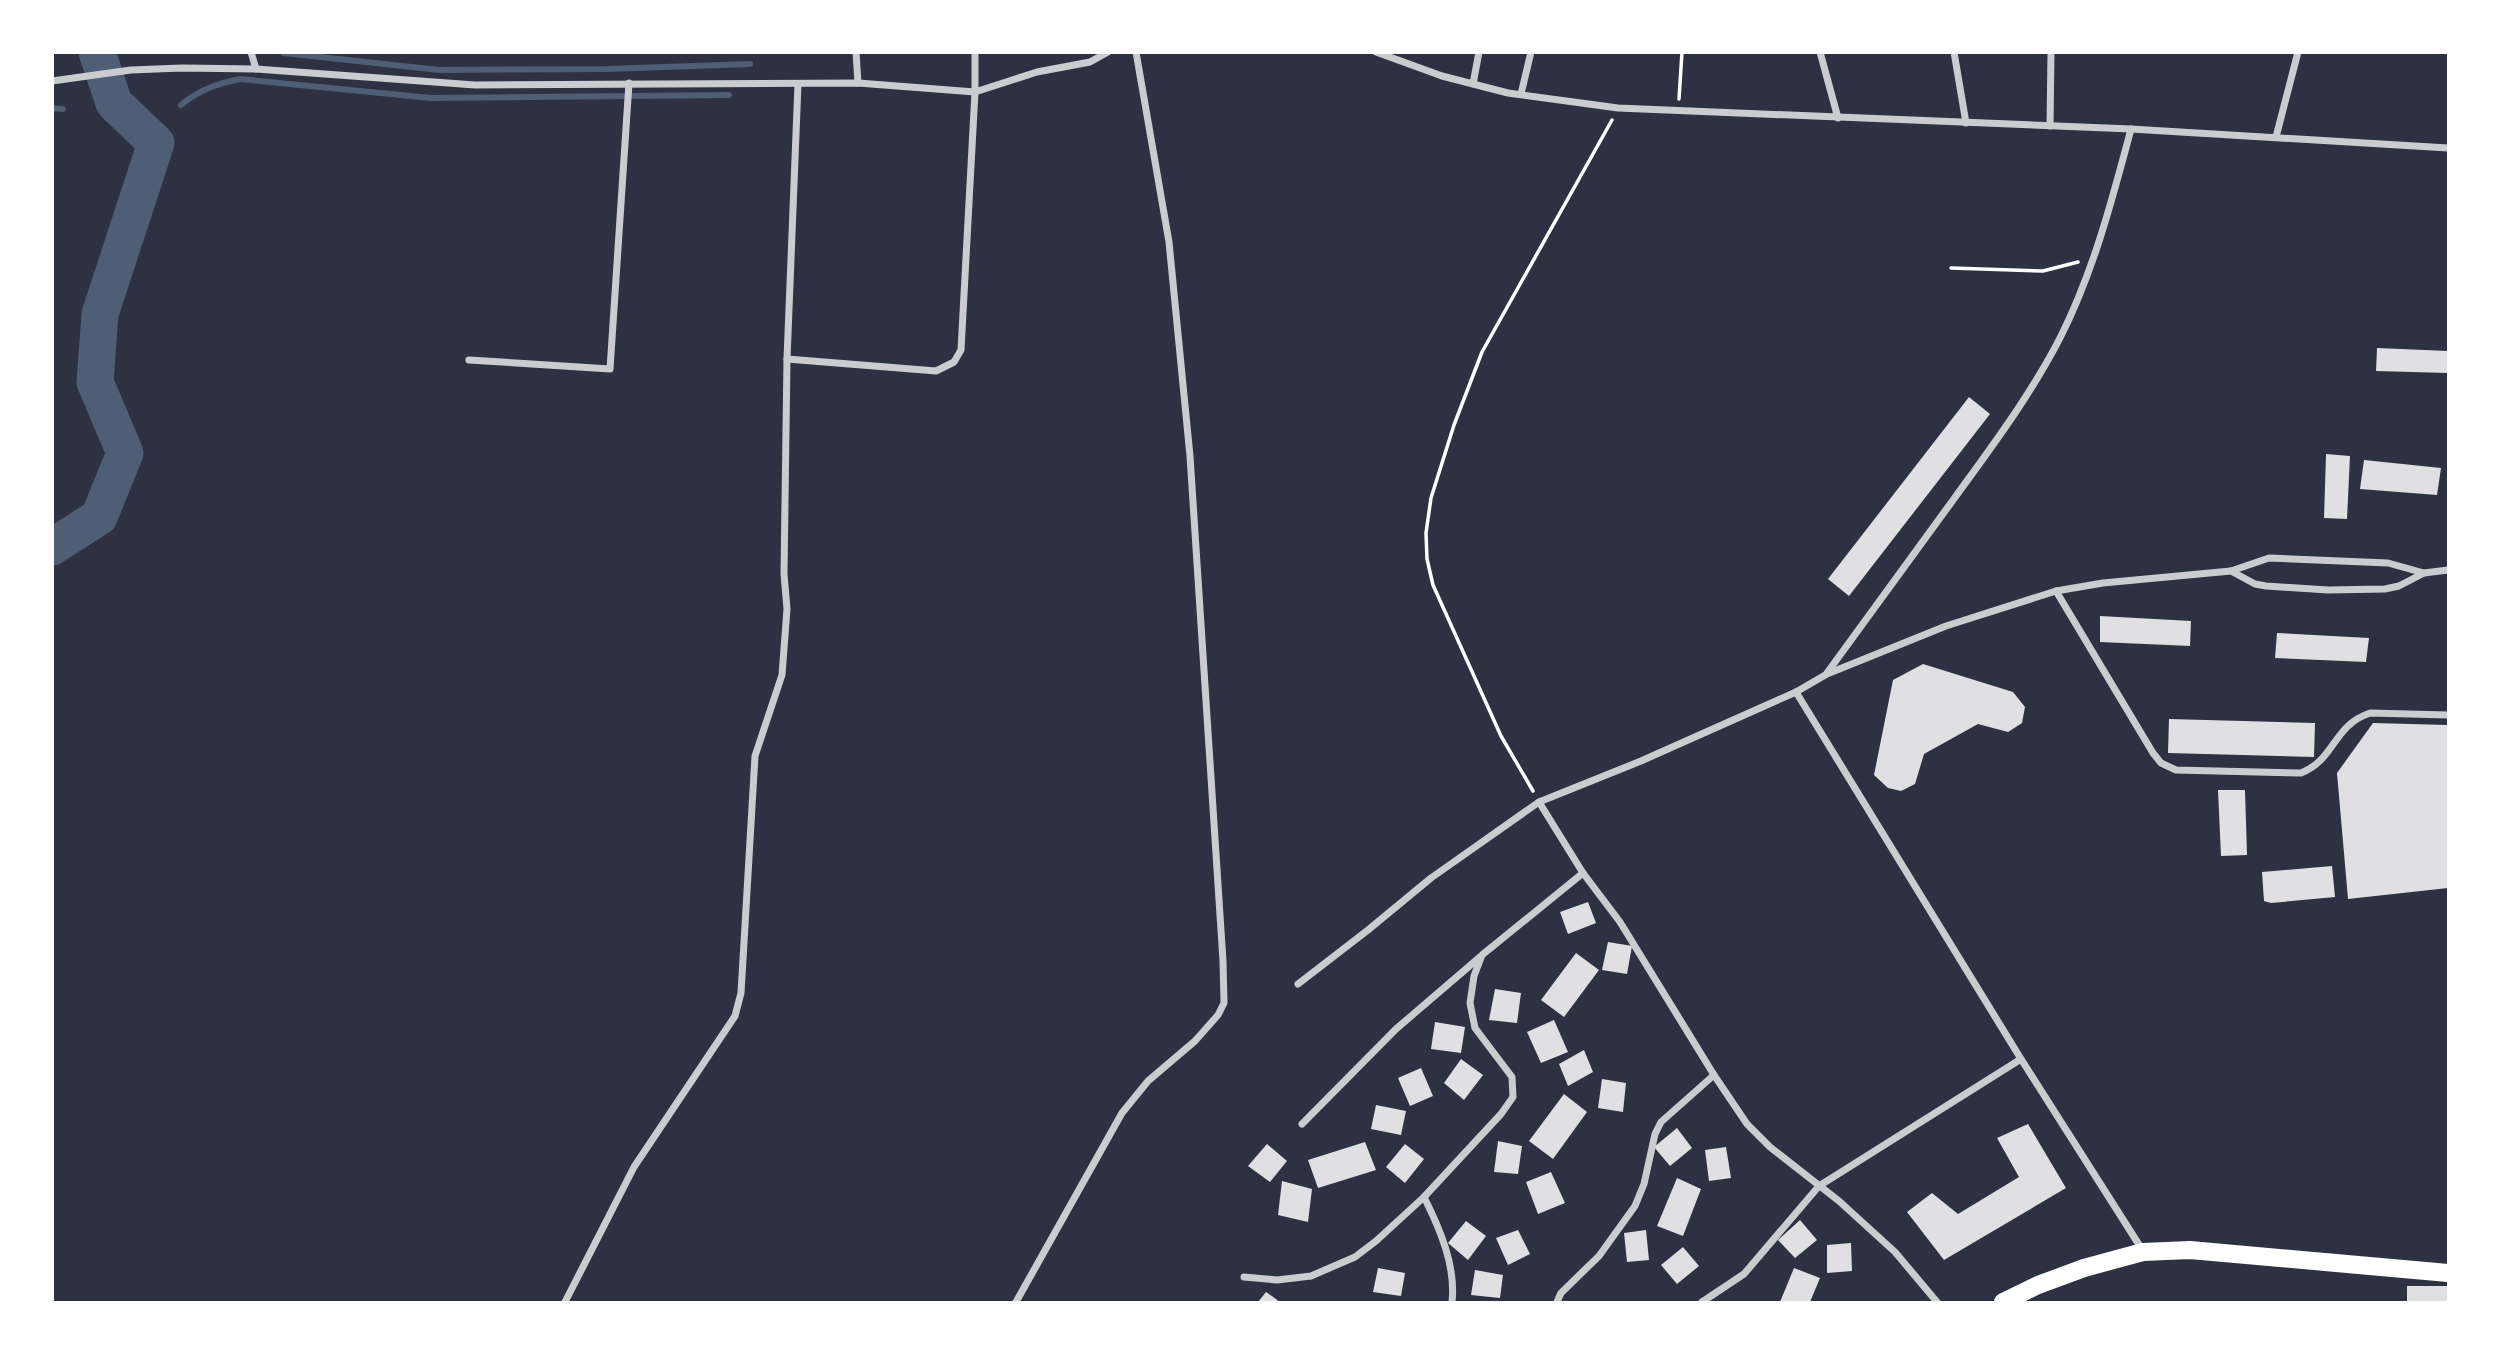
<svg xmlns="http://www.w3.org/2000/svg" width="2501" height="1355" viewBox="0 0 2501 1355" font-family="Cabin,sans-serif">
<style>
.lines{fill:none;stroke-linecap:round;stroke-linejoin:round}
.stream{stroke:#4f5d75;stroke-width:6}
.river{stroke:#4f5d75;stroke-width:37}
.building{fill:#e0e0e3}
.path{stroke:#fff;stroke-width:3.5}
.minor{stroke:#caccd0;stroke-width:7}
.primary{stroke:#fff;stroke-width:18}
</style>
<rect width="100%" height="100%" fill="#2d3142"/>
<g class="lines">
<g class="stream">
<polyline points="284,53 439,70 607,69 750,64"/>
<path d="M181,105C199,90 216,84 240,79L431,98L729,95"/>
<polyline points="52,108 63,109"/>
</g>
<polyline class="river" points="52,547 99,517 125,453 95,382 100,314 156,143 114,103 97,52"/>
</g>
<g class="building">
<polygon points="2377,348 2448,351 2448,373 2376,371"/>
<polygon points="1969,397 1990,414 1849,596 1828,579"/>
<polygon points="2326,454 2350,456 2347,519 2324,518"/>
<polygon points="2364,460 2441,468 2437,495 2360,489"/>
<polygon points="2100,616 2191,621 2190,646 2100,642"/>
<polygon points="2277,633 2369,638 2366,662 2275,658"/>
<polygon points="1923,664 2013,692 2025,707 2022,723 2008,732 1978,724 1924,754 1915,784 1901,791 1888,788 1874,775 1893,680"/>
<polygon points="2169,719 2315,723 2314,757 2168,753"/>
<polygon points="2373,723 2448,725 2448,888 2348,899 2337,773"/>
<polygon points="2218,790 2245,790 2247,855 2221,856"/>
<polygon points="2332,866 2335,897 2271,903 2264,901 2262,872"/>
<polygon points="1588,902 1596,923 1568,934 1560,912"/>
<polygon points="1608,942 1632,946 1627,974 1602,970"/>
<polygon points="1576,953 1599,970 1564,1017 1541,1000"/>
<polygon points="1495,989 1521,993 1517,1023 1489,1020"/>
<polygon points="1554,1020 1568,1052 1541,1063 1527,1032"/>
<polygon points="1435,1022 1465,1027 1461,1053 1431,1049"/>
<polygon points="1584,1050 1593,1072 1568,1086 1559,1064"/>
<polygon points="1461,1059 1483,1075 1464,1100 1444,1083"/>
<polygon points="1421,1068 1433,1096 1410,1106 1398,1078"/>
<polygon points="1602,1079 1626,1083 1623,1112 1598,1108"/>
<polygon points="1564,1094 1587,1112 1553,1159 1529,1141"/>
<polygon points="1376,1105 1406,1111 1401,1135 1371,1129"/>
<polygon points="2028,1124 2066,1188 1944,1260 1907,1212 1932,1193 1958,1214 2019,1177 1997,1138"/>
<polygon points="1677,1128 1692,1148 1670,1166 1654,1147"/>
<polygon points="1498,1141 1522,1146 1518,1174 1494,1172"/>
<polygon points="1365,1142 1376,1170 1318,1188 1308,1160"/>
<polygon points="1267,1144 1287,1161 1270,1182 1248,1166"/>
<polygon points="1405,1144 1424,1159 1405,1183 1386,1167"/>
<polygon points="1726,1147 1731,1178 1709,1181 1705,1150"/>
<polygon points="1551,1172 1565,1203 1538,1214 1526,1182"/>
<polygon points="1677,1178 1701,1189 1683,1236 1657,1226"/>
<polygon points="1282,1181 1312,1189 1308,1222 1278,1215"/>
<polygon points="1800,1220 1817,1240 1795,1258 1778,1240"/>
<polygon points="1466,1221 1486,1236 1468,1260 1448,1243"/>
<polygon points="1518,1230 1530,1254 1508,1265 1496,1238"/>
<polygon points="1646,1230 1649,1260 1627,1262 1624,1233"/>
<polygon points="1851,1243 1852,1271 1827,1273 1827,1245"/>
<polygon points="1683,1247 1699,1266 1677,1284 1661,1265"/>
<polygon points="1378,1268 1405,1273 1401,1296 1373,1292"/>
<polygon points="1794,1268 1820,1278 1810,1302 1780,1302"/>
<polygon points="1475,1270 1503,1275 1500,1298 1471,1295"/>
<rect x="2407" y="1286" width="41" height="16"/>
<polygon points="1266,1292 1280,1302 1258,1302"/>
</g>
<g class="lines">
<g class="path">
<polyline points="1679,99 1682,52"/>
<polyline points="1951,268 2043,271 2078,262"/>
<polyline points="1533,791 1501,736 1433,585 1427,559 1426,533 1431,498 1454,425 1482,352 1612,120"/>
</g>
<g class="minor">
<polyline points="251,52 256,69"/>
<polyline points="856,52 858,83"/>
<polyline points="1376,52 1442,76 1508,93 1618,108 2131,129 2448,148"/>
<polyline points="1820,52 1838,118"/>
<polyline points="1954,52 1966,123"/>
<polyline points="52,81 131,70 182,68 256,69 475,85 858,83 975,92 1037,72 1090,62 1108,52"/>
<polyline points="1473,84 1479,52"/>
<polyline points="1521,94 1531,52"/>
<polyline points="2050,126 2051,52"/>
<polyline points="2276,137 2298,52"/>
<polyline points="787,359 936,371 954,362 961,350 975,92 975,52"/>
<polyline points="469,360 610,369 629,83"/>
<polyline points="2231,571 2255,584 2266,586 2328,590 2385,589 2399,586 2424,573 2448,570"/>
<path d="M2056,591L2153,753L2161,763L2176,770L2301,773C2336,759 2332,726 2370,713L2448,715"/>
<path d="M1827,673C1870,614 1913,555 1956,496C1993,445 2032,393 2061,336C2094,270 2112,200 2131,129"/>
<polyline points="1796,692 2021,1059 2143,1251"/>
<polyline points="1539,802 1583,873 1620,922 1714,1075 1747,1124 1770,1147 1839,1201 1895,1252 1937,1302"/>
<polyline points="1298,984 1368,930 1431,878 1539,802 1641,761 1796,692 1827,674 1946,626 2056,591 2103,583 2231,571 2269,558 2388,563 2424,573"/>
<polyline points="1302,1124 1396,1029 1480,957"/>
<path d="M1424,1197C1440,1229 1456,1266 1452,1302"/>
<polyline points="1244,1277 1277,1280 1311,1276 1355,1257 1376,1241 1424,1197 1501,1114 1513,1097 1512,1077 1475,1028 1470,1003 1474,976 1482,955 1583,873"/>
<polyline points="565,1302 634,1167 735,1016 741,993 755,756 782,675 787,609 784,574 787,359 798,84"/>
<polyline points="1016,1302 1122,1113 1148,1081 1195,1041 1218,1015 1224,1003 1223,961 1190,456 1169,242 1136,52"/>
<polyline points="1557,1302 1561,1293 1599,1256 1635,1206 1644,1184 1655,1134 1661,1122 1714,1075"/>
<polyline points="1702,1302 1744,1274 1819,1186 2021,1059"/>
</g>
<polyline class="primary" points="2003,1302 2038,1285 2084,1268 2143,1252 2190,1250 2448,1273"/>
</g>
<rect width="2501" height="1355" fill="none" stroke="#ffffff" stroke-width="108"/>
</svg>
